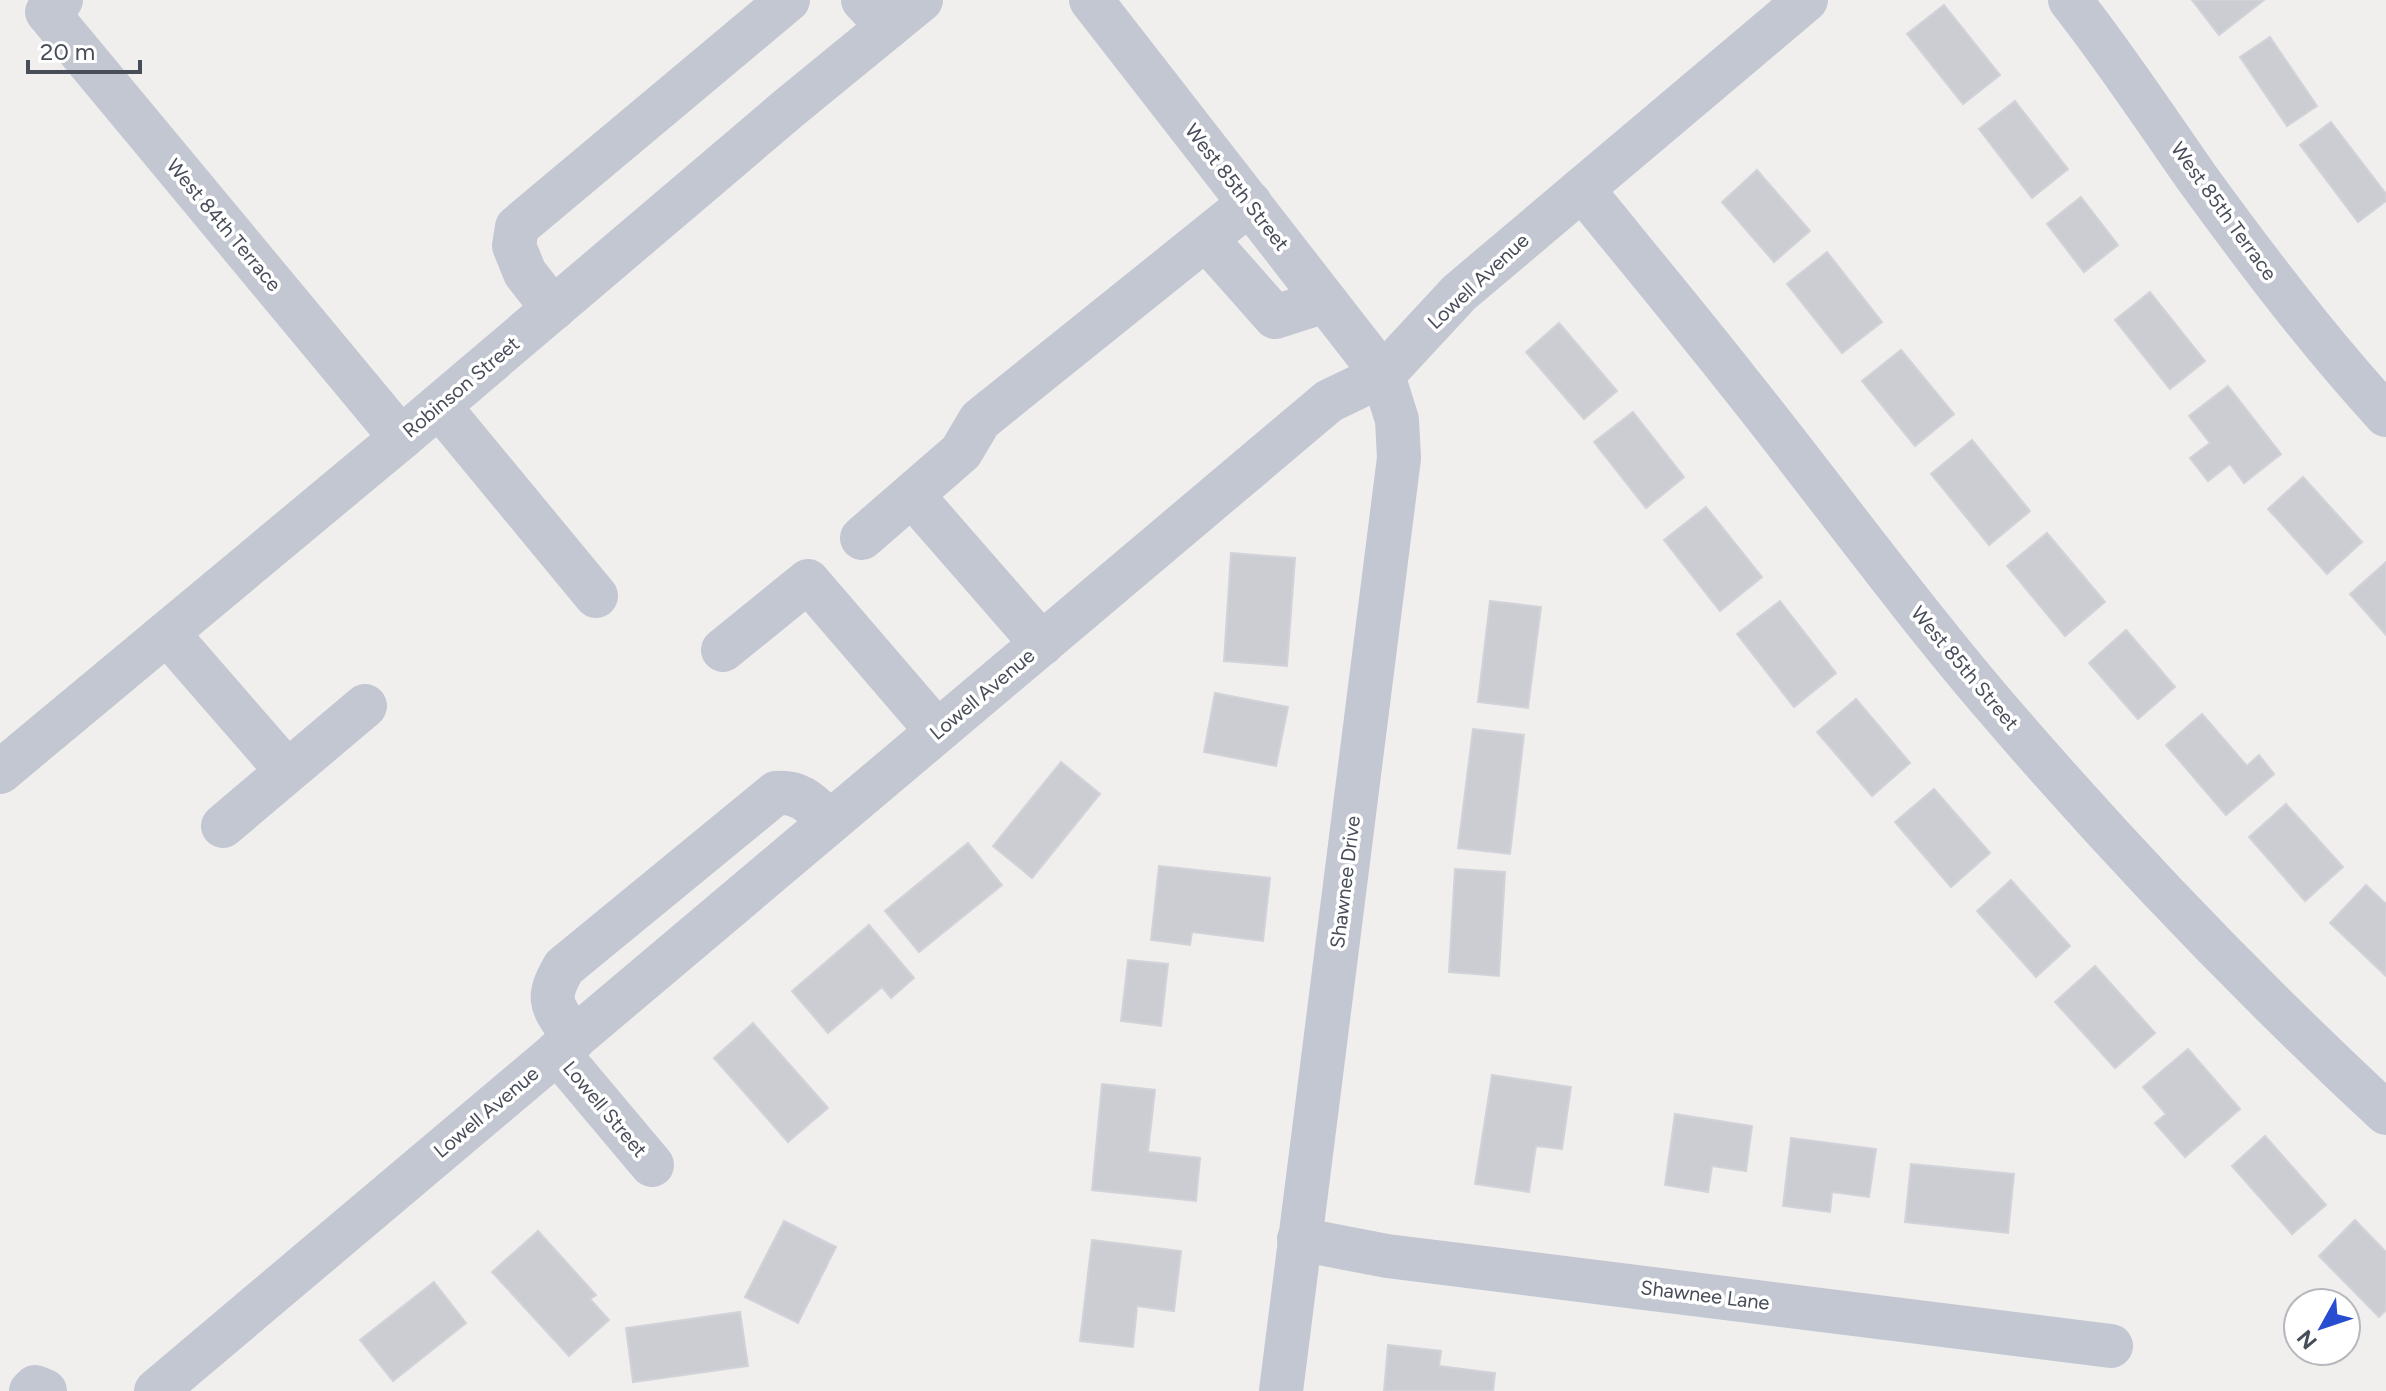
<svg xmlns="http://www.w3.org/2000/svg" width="2386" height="1391" viewBox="0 0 2386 1391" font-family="Figtree,sans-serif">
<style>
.building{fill:#ccccd3;stroke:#d2d3d9;stroke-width:2}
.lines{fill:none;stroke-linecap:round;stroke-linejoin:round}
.minor{stroke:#c3c7d2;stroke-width:44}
.labels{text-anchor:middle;stroke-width:7;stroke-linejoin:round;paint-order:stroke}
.street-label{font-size:20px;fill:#484d5a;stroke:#fff}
</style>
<rect width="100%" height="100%" fill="#f0efee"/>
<g class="building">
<polygon points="2192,0 2264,0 2219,35"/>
<polygon points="1944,5 2000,75 1963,104 1907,34"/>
<polygon points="2270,37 2317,106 2287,126 2240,57"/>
<polygon points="2015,101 2068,169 2032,198 1979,129"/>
<polygon points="2331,122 2386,194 2386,201 2358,222 2300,145"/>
<polygon points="1757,170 1810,231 1774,262 1722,202"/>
<polygon points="2081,197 2118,245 2084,272 2047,224"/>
<polygon points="1827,252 1882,322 1842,353 1787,284"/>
<polygon points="2150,292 2205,361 2170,389 2115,320"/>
<polygon points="1559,323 1617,391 1584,419 1526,352"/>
<polygon points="1901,350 1954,414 1915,446 1862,381"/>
<polygon points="2228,386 2281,454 2244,483 2230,464 2208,481 2190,458 2210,443 2189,416"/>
<polygon points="1633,412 1684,477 1646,508 1594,442"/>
<polygon points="1972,440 2030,511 1989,545 1931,474"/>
<polygon points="2303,477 2362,542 2327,574 2268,509"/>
<polygon points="1706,507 1762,577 1720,611 1664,540"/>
<polygon points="2047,533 2105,602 2065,636 2007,566"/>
<polygon points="1231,553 1295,558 1287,666 1224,661"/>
<polygon points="2386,562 2386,635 2350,594"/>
<polygon points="1490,601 1541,607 1528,708 1478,702"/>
<polygon points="1780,601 1836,673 1794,707 1737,634"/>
<polygon points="2126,630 2175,687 2138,719 2089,663"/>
<polygon points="1215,693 1288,707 1276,766 1204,752"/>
<polygon points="1856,699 1910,763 1872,796 1817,732"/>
<polygon points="2202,714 2247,766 2259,755 2274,774 2226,815 2166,745"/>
<polygon points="1473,729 1524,735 1510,854 1458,848"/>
<polygon points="1061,762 1100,794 1032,878 993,846"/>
<polygon points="1934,789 1990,853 1951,887 1895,822"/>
<polygon points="2286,804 2343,867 2305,901 2249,837"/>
<polygon points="968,843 1002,885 919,952 885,911"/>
<polygon points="1159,866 1270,878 1263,941 1192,932 1190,945 1151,940"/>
<polygon points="1455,869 1505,872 1499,976 1449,972"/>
<polygon points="2011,880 2070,946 2036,977 1977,911"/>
<polygon points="2366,885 2386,904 2386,976 2330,923"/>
<polygon points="869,925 914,978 891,998 882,987 828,1033 792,991"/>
<polygon points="1128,960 1168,964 1161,1026 1121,1021"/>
<polygon points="2095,966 2155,1033 2115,1068 2055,1002"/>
<polygon points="753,1023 828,1108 788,1142 714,1058"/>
<polygon points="2188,1049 2240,1109 2185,1157 2155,1123 2166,1114 2143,1087"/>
<polygon points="1492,1075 1571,1087 1562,1149 1536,1146 1529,1192 1475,1184"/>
<polygon points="1102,1084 1155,1090 1148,1152 1200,1158 1196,1201 1092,1190"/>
<polygon points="1675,1114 1752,1126 1746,1171 1712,1166 1708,1192 1665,1185"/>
<polygon points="2265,1136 2326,1205 2292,1234 2232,1166"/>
<polygon points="1791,1138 1876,1149 1869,1197 1832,1192 1830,1212 1783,1206"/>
<polygon points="1911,1164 2014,1174 2008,1233 1905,1222"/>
<polygon points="2355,1220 2386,1252 2386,1310 2379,1317 2319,1256"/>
<polygon points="784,1221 836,1247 798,1323 745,1297"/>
<polygon points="538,1231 596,1295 590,1299 609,1320 569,1356 492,1272"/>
<polygon points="1092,1240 1181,1251 1174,1311 1137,1306 1133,1347 1080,1341"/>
<polygon points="434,1282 466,1323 393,1381 360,1340"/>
<polygon points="740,1312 748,1366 633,1382 626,1328"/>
<polygon points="1388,1345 1441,1351 1439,1366 1495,1373 1493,1391 1384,1391"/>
</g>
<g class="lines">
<g class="minor">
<polyline points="61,0 47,12 401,438"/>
<polyline points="863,0 888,27"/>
<polyline points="1091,0 1383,375 1397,420 1399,458 1281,1391"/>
<path d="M2070,0C2115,57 2155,118 2197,178C2256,259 2318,341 2386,415"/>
<path d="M1582,189C1635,254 1689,319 1741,385C1825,490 1903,598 1990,700C2114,845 2246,983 2386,1113"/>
<polyline points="1206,239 1275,317 1325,301"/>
<polyline points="553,309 525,273 514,246 517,227 788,0"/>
<polyline points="439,406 596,596"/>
<polyline points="912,495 1042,644"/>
<polyline points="862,538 961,452 980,420 1250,203"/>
<polyline points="167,633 287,771"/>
<polyline points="723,650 808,581 937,731"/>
<polyline points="0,772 401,438 789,108 921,0"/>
<polyline points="223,826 365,706"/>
<path d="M574,1039C554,1006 543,1003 564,967L776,793C802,791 812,805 830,822"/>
<polyline points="557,1052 652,1165"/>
<polyline points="1299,1239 1387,1256 2111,1346"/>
<polyline points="31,1391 35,1387 45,1391"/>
<polyline points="156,1391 1329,401 1383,375 1459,293 1806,0"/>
</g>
</g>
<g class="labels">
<g class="street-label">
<text transform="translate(1237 187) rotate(52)" y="7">West 85th Street</text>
<text transform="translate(2224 211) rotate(54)" y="7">West 85th Terrace</text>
<text transform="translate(224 225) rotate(50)" y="7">West 84th Terrace</text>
<text transform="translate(1478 281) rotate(-43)" y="7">Lowell Avenue</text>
<text transform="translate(461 387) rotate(-40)" y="7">Robinson Street</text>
<text transform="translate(1965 668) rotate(50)" y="7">West 85th Street</text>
<text transform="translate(982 694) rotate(-40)" y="7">Lowell Avenue</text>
<text transform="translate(1345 882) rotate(-83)" y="7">Shawnee Drive</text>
<text transform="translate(605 1109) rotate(50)" y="7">Lowell Street</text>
<text transform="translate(486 1112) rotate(-40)" y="7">Lowell Avenue</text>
<text transform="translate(1705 1295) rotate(7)" y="7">Shawnee Lane</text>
</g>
</g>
<g transform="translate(2322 1327) rotate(230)"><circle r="38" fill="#ffffff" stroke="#b6b8bd" stroke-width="2"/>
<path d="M0-6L14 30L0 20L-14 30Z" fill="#284dd0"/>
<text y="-12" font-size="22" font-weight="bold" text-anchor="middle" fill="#484d5a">N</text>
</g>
<path d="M28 60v12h112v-12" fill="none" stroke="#484d5a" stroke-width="4"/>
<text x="40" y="60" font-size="24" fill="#484d5a" stroke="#ffffff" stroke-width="6" paint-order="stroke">20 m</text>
</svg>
